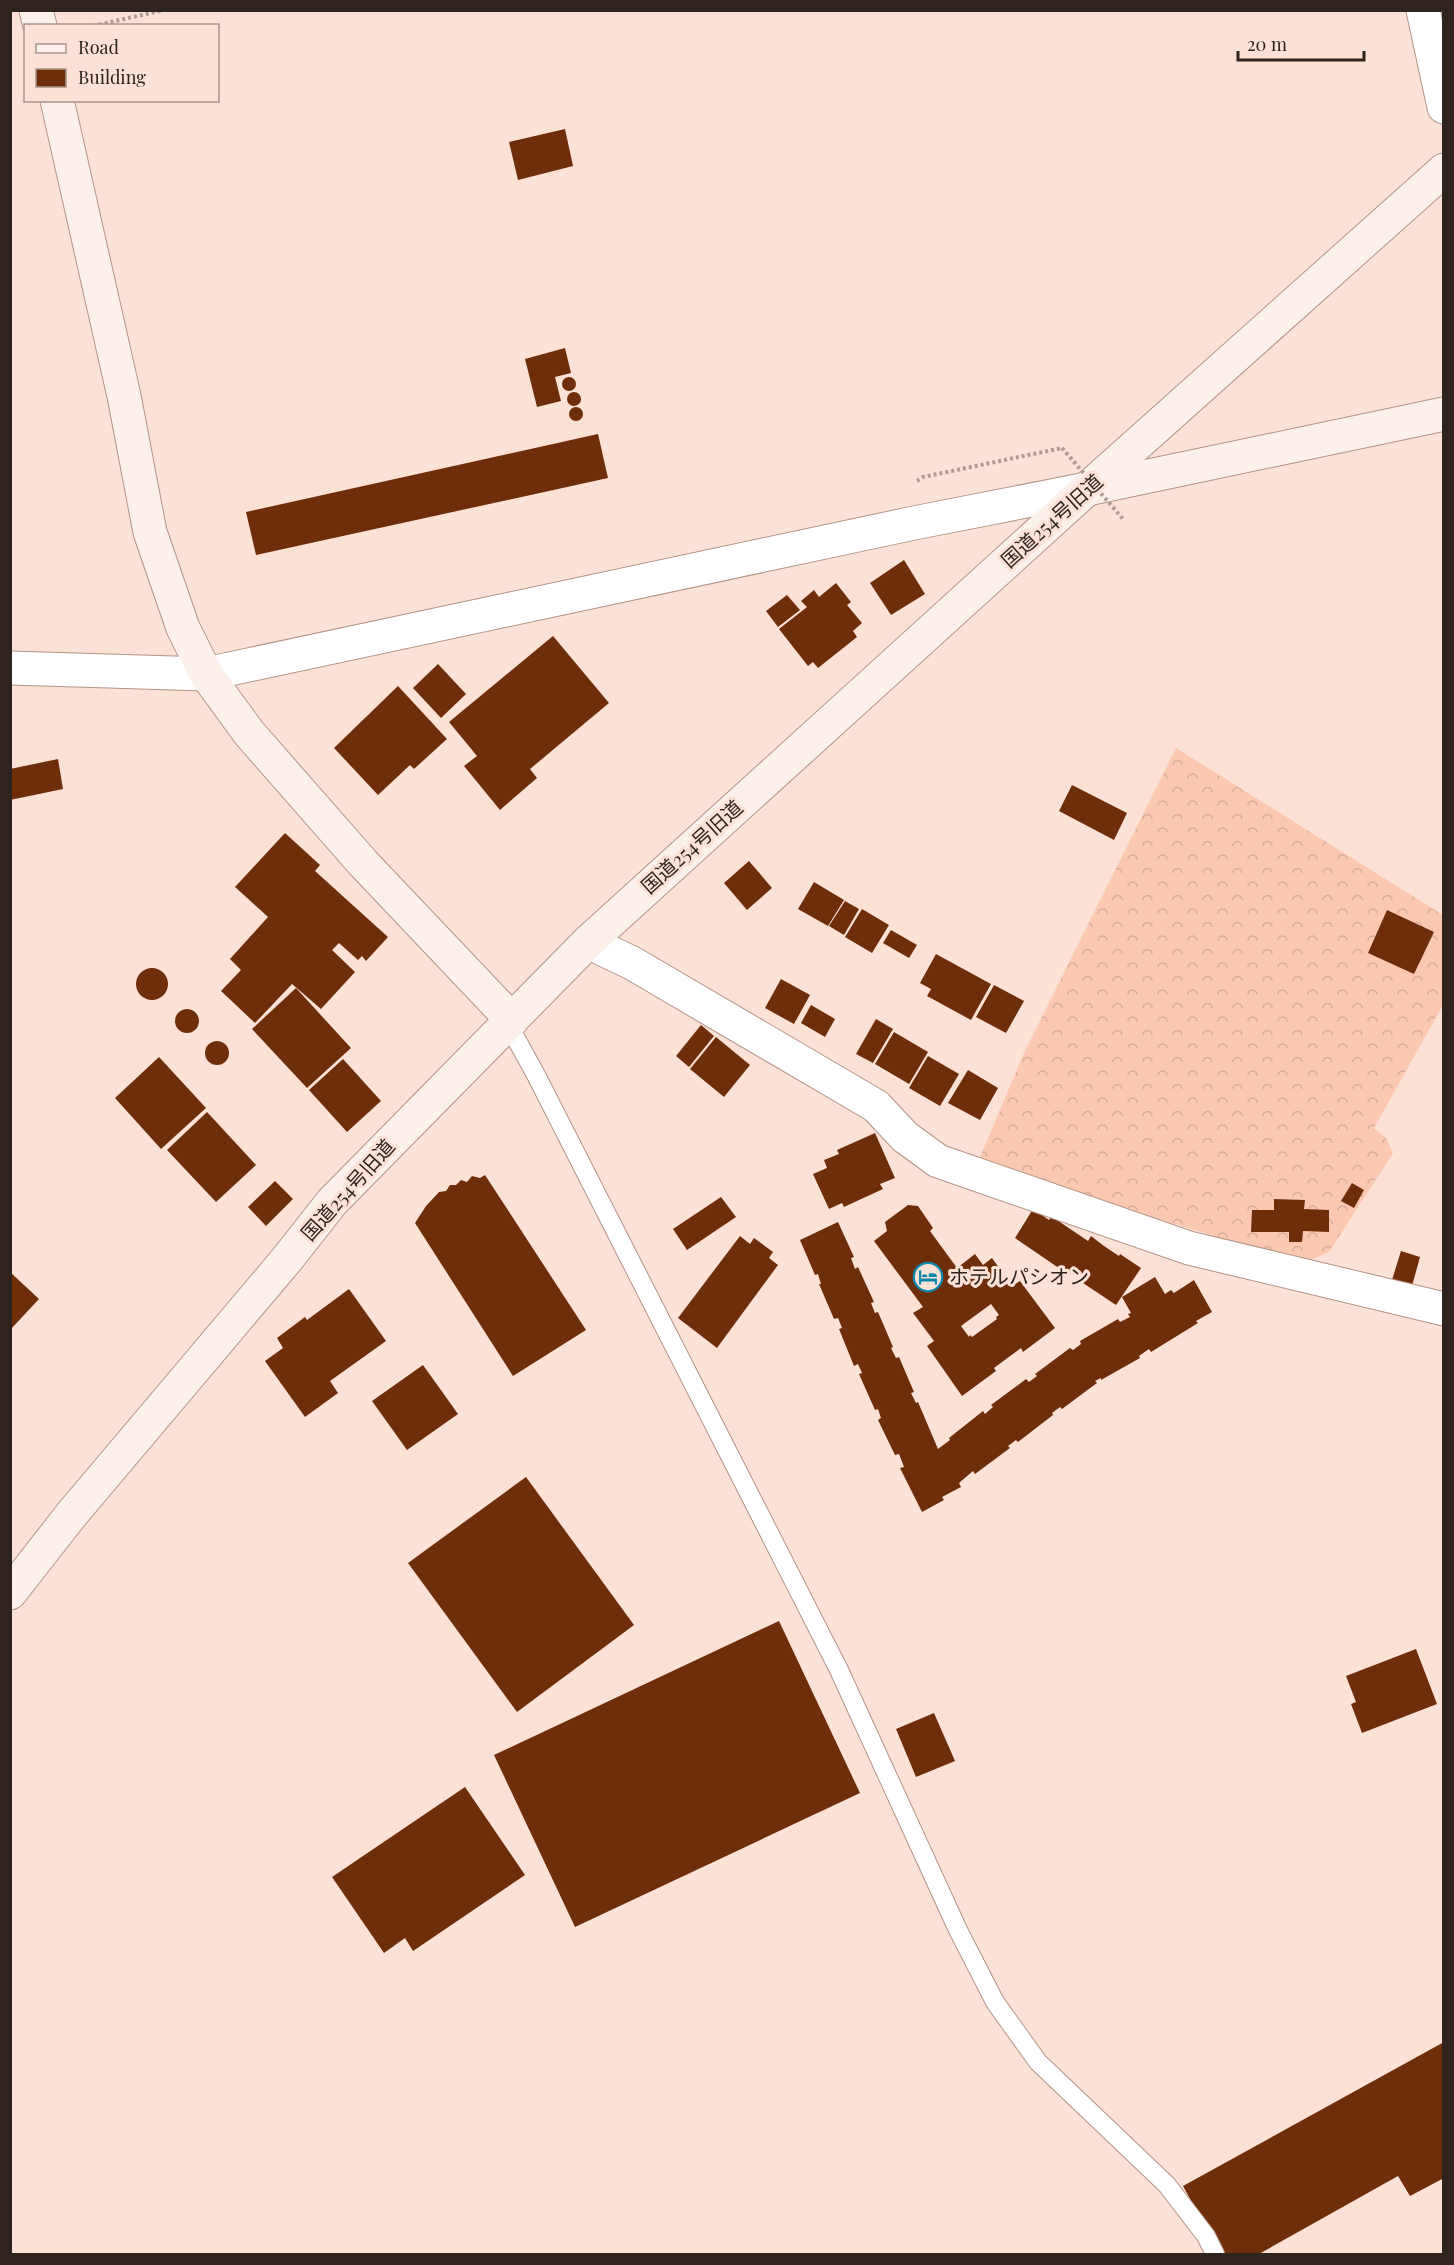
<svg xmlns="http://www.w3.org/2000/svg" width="1454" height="2265" viewBox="0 0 1454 2265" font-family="'Playfair Display','Noto Sans JP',serif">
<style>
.forest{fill:url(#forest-crowns)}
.building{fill:#6e2e0a;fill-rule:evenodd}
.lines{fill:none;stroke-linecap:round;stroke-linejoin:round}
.lane-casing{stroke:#b39486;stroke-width:20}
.street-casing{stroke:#b39486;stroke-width:35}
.secondary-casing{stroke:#b39486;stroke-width:35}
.path{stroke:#b19b92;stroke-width:4;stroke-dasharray:3 3;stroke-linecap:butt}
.lane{stroke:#fff;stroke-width:18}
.street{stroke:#fff;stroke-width:33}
.secondary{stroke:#fcf0eb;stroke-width:33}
.path-bridge{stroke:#b19b92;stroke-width:4;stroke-dasharray:3 3;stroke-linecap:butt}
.labels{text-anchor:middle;stroke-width:6;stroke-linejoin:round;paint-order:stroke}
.street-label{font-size:20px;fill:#2f231e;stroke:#fce1d6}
.poi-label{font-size:20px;fill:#2f231e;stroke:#fce1d6;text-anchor:start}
</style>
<defs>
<pattern id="forest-crowns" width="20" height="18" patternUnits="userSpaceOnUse" patternTransform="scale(1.5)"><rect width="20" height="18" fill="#fcc8b1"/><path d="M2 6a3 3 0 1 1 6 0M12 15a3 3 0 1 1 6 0" fill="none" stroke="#d8ac98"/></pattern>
</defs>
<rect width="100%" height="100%" fill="#fce1d6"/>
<polygon class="forest" points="1176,748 1443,915 1443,1005 1374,1128 1386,1138 1393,1153 1329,1252 1304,1263 1085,1197 980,1157 1024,1053"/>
<g class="building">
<polygon points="565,129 573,166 518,180 509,142"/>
<polygon points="565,348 571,373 555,377 561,401 537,407 525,359"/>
<circle cx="569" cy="384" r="7"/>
<circle cx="574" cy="399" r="7"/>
<circle cx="576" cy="414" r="7"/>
<polygon points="598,434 608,478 256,555 246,512"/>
<polygon points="904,560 925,594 891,615 870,583"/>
<polygon points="836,583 851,602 847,605 862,623 853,631 857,637 818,668 813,662 808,666 779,629 807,607 801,601 814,590 819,597"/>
<polygon points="787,595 800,610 778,627 766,611"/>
<polygon points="553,636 609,703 530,769 537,778 500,810 464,766 477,756 449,722"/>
<polygon points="438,664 466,694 441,718 413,688"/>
<polygon points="398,686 447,739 414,769 410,765 378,795 334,748"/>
<polygon points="58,759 63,789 10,800 10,769"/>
<polygon points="1072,785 1127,813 1114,840 1059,811"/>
<polygon points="285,833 320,865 315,871 388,937 366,961 362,956 358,960 339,943 332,950 355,972 321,1009 292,984 255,1023 221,991 241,970 230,959 268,917 235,887"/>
<polygon points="749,861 772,888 747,910 724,883"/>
<polygon points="814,882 844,900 828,926 798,909"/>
<polygon points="845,901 859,909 844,935 829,926"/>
<polygon points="862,909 889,925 872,953 845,937"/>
<polygon points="1387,910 1434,932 1414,974 1368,953"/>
<polygon points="891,930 917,945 909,958 883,943"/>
<polygon points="936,954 991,984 971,1020 927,996 931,989 920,983"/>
<circle cx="152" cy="984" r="16"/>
<polygon points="781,979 810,995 794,1024 765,1008"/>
<polygon points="994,985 1024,1001 1006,1033 976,1017"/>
<polygon points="296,988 351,1048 307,1088 252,1029"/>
<polygon points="811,1005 835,1019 825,1037 801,1023"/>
<circle cx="187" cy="1021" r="12"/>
<polygon points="876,1019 893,1029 873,1063 856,1054"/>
<polygon points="701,1025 714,1036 689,1067 676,1056"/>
<polygon points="894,1032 928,1052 909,1084 875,1064"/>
<polygon points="716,1037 750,1065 724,1097 690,1069"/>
<circle cx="217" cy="1053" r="12"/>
<polygon points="928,1056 959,1074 940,1106 909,1088"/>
<polygon points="159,1057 206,1108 161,1149 115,1098"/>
<polygon points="343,1059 381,1101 347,1132 309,1090"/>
<polygon points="968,1070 998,1088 980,1120 948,1103"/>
<polygon points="207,1112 256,1165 216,1202 167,1150"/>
<polygon points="875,1133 895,1178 880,1184 883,1189 844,1207 842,1203 829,1209 813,1174 827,1168 824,1160 839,1154 837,1150"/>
<polygon points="485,1175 586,1330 513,1376 415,1223 426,1206 439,1192 446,1191 450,1185 456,1185 461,1180 467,1182 472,1176 480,1178"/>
<polygon points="275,1181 293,1199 266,1226 248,1207"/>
<polygon points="1352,1183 1364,1190 1354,1208 1341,1201"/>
<polygon points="721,1197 736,1217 687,1250 673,1229"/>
<polygon points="1274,1199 1305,1200 1304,1209 1329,1210 1329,1232 1303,1231 1302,1242 1289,1242 1289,1232 1251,1232 1252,1210 1274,1210"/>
<path d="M908,1205L918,1206L933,1228L930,1231L957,1268L975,1254L983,1265L992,1258L1012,1286L1020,1281L1055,1328L1023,1352L1021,1348L994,1368L996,1371L962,1396L927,1346L934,1341L913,1313L923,1307L874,1241L887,1231L885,1222ZM991,1304L999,1315L996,1317L997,1319L972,1337L970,1335L969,1337L961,1326Z"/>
<polygon points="1033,1209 1049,1220 1051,1216 1088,1241 1091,1236 1104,1246 1119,1256 1120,1254 1141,1268 1116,1305 1080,1281 1081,1279 1071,1272 1069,1275 1015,1238"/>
<polygon points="838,1222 854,1257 851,1258 855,1269 858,1267 874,1302 871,1303 875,1313 878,1312 893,1347 891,1348 896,1358 899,1357 914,1392 911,1393 916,1403 918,1402 938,1449 950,1440 949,1438 983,1411 985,1414 993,1407 991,1405 1026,1379 1029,1382 1037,1376 1035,1374 1070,1348 1073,1350 1081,1344 1080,1341 1118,1319 1120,1322 1130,1317 1128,1314 1131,1313 1122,1297 1155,1277 1165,1294 1171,1290 1174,1293 1194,1280 1212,1312 1196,1321 1198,1323 1151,1352 1149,1349 1139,1356 1140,1358 1101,1380 1101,1378 1095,1381 1097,1383 1062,1409 1060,1407 1052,1413 1053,1415 1018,1442 1016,1440 1008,1446 1010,1448 975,1474 973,1471 959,1483 961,1487 942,1497 944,1500 922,1512 900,1468 904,1467 899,1454 895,1455 878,1420 881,1418 878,1409 875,1410 859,1374 862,1373 858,1364 854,1366 839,1329 842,1328 838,1318 834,1319 819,1284 821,1284 818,1274 815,1275 800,1240"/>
<polygon points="740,1236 750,1244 754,1238 773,1252 769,1258 778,1265 717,1348 678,1318"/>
<polygon points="1401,1251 1420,1257 1412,1286 1392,1280"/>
<polygon points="10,1272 39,1299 10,1330"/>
<polygon points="349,1289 386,1341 330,1381 338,1393 305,1417 265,1361 283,1348 277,1338 305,1317 307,1320"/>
<polygon points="423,1365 458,1414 407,1450 372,1401"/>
<polygon points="526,1477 634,1625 517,1712 408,1563"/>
<polygon points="779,1621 860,1793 575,1927 494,1755"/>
<polygon points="1416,1649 1437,1704 1362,1733 1351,1704 1356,1702 1346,1676"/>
<polygon points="934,1713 955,1761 916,1777 896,1729"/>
<polygon points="465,1787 525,1875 413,1951 405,1938 384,1953 332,1877"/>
<polygon points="1444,2042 1444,2178 1410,2196 1398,2176 1259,2254 1224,2254 1203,2216 1200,2217 1183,2186"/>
</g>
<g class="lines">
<g class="lane-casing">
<polyline id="lane" points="508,1024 536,1075 839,1670 958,1930 995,2002 1038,2062 1167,2185 1206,2236 1215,2254"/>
</g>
<g class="street-casing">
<g id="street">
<polyline points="1423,10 1444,107"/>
<polyline points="10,668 206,674 914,523 1087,489"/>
<polyline points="588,942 632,963 876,1106 905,1137 938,1161 1189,1248 1444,1309"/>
</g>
</g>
<g class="secondary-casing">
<g id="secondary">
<polyline points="36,10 40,26"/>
<polyline points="57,100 124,396 150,532 183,628 206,674 249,733 363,863 512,1020"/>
<polyline points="1087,489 1444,414"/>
<polyline points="10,1593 71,1515 288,1258 332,1202 588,942 1087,489 1444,170"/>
</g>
</g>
<g class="path">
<polyline points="93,26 164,10"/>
<polyline points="917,481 923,477 1062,448"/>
</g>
<use href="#lane" class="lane"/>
<use href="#street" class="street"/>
<use href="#secondary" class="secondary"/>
<polyline class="path-bridge" points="1062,448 1123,519"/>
</g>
<defs>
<g id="hotel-ring" transform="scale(1.5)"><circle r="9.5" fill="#fce1d6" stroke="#0c88ab" stroke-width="1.5"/><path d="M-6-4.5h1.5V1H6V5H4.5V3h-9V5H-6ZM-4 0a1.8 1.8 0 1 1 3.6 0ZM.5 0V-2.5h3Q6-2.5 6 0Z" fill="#0c88ab"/></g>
</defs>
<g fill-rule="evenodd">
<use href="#hotel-ring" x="928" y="1277"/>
</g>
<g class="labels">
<g class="street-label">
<text transform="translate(1052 521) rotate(-42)" y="7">国道254号旧道</text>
<text transform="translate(692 847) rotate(-42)" y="7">国道254号旧道</text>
<text transform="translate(348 1190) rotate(-48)" y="7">国道254号旧道</text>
</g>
<g class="poi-label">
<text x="949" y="1284">ホテルパシオン</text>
</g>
</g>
<rect width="1454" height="2265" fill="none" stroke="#2f231e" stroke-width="24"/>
<rect x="24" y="24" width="195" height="78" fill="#fce1d6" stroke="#aa958c" stroke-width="1.5"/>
<rect x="36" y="44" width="30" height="9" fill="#fcf0eb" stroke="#aa958c" stroke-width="1.5"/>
<text x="78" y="54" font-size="18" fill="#2f231e">Road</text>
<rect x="36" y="69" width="30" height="18" fill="#6e2e0a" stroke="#aa958c" stroke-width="1.5"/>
<text x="78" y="84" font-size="18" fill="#2f231e">Building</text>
<path d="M1238 51v9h126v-9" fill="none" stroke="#2f231e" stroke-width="3"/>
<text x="1247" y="51" font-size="18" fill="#2f231e" stroke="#fce1d6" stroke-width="4.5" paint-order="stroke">20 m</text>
</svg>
